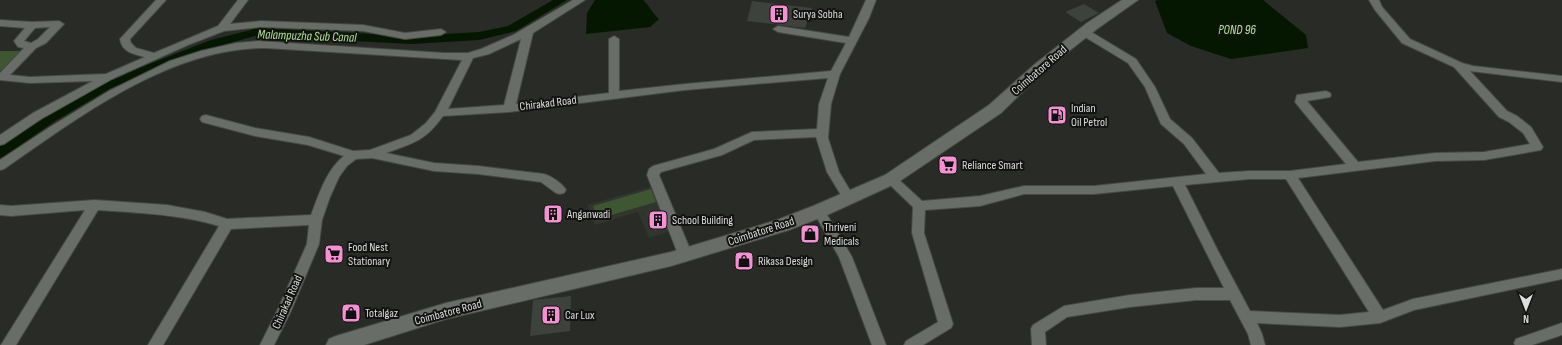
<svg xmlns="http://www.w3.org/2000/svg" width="1562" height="345" viewBox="0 0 1562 345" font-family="'Sofia Sans Condensed',sans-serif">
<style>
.built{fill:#30362d}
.green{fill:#3f5633}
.water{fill:#051700}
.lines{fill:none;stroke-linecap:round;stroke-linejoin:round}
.canal{fill:#051700;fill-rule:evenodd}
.building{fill:#3e423d}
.street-casing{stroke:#464944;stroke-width:2}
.secondary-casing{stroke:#464944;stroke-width:2}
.street{fill:#696d67;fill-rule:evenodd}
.secondary{fill:#696d67;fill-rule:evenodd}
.labels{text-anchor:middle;stroke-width:4;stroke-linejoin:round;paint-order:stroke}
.poi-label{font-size:12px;fill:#dcdedb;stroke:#121311;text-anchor:start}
.street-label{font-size:12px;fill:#dcdedb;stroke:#121311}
.water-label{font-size:13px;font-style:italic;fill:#aee693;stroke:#121311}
</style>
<rect width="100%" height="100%" fill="#282b26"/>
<polygon class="built" points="660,184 680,228 649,238 638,212 595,225 587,205"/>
<g class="green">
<polygon points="0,51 28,51 0,71"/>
<polygon points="651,189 656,202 598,219 593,206"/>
</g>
<g class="water">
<path d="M595,0H643C650,6 652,13 659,19L650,27L586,34L587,13Z"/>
<polygon points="1158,0 1263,0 1306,35 1308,48 1231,59 1191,46 1167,33 1155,1"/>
</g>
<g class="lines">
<polygon class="canal" points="553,0 567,0 516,31 479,40 412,44 255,36 219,46 111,88 55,121 5,156 0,158 0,146 45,115 103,82 211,40 251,30 255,28 412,36 479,32 508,26"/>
</g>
<g class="building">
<polygon points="752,1 812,8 805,28 747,21"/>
<polygon points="1084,4 1099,13 1081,22 1065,12"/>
<polygon points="659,210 666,228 654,231 647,214"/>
<polygon points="571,296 570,331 530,336 533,300"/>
</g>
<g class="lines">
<g class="street-casing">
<g id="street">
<path d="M156,0H166L130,39L131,43L136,48L154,53L218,26L238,0H248L230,24L261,21L363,25L405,33L441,29L446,32L441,35L405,39L363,31L261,27L224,31L188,45L112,79L41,119L4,144L0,145V135L33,113L93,81L30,83L0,80V73L24,48L18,47L14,41L25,28L0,26V20L32,22L59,21L64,24L46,43L36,48L10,75L30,77L106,74L145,57C133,54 122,52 120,39ZM50,27L38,39L31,43L24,41L35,28Z"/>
<path d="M573,0H585L533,33L516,104L609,93V39L614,36L619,39V91L685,84L831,71L846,43L778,32L773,29L778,26L849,37L866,0H876L869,18L840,74L831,104L828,138L839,172L854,197L852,200L848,201L844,200L827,172L816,137L754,140L722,155L661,172L659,175L692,254L690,258L685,259L680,258L678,254L647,175L649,169L653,166L714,149L752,132L817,129L819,104L828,78L685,90L509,112L443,116C425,141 414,143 386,153L434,163L478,166L544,174C551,176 562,183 566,190L564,193L560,194L556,193L541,182L478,174L434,171L372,158L356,159L347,166L339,177L330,197L322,220L319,244L291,311L274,345H260L277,311L307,244L309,225L231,229L163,345H148L219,226C180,214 139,213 98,210L16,345H1L85,210L11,216L0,215V205L11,206L95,200L167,205L205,212L227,219L311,215C319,195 326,170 344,156L308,145L255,136L202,122L200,119L202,116L206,115L255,128L309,137L353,151L370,150L411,135L426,123L435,112L462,60L266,48C171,47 79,117 4,169L0,170V160L50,127L109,91L170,61L201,51L236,43L258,41L444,53H468L481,49L513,35ZM521,39L504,105L448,109L473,58L489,54Z"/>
<path d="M1369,0H1379L1382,7L1410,39L1462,63L1473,66L1562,76V82L1470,71L1507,111L1517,116L1531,127L1543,147L1541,150L1484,160L1435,161L1298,178L1383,310L1413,299L1562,269V279L1414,310L1380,323L1340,327L1257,323L1262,334L1265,345H1251L1248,334L1230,300H1196L1130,307L1067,317L1045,332L1046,345H1032L1031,329L1033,325L1064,306L1130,295L1196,288H1224L1173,186L1094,194H1024L980,206L925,210L924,233L953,324L951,328L923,345H904L906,341L938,322L912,233L913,207L887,182L885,179L887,176L891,175L895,176L922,201L980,196L1024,186H1094L1206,174L1184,144L1161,124L1145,87L1128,63L1080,34L1079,32L1080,30H1088L1136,59L1155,87L1170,119L1192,138L1219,173L1249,171H1290L1346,164L1295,102L1297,95L1326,91L1330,93L1331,95L1330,97L1307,101L1358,162L1435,153L1484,152L1530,144L1523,133L1509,122L1499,117L1454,67L1402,43L1375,10ZM1249,179H1286L1369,312L1340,315L1250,311L1217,249L1185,185Z"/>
<polygon points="819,206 823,208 852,257 886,345 872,345 839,257 813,211 815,208"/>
<polygon points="1562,323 1562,335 1532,345 1515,345 1514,343 1516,339"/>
</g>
</g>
<g class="secondary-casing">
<polygon id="secondary" points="1122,0 1138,0 1097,29 1045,70 1001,113 897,183 825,216 789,230 671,266 446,319 364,345 326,345 329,339 336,336 446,303 671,252 777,220 813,206 885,175 989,105 1035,64 1087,23"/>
</g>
<use href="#street" class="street"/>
<use href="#secondary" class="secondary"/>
</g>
<defs>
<g id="building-square" transform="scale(1)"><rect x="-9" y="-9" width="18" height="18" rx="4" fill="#f591d2" stroke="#121311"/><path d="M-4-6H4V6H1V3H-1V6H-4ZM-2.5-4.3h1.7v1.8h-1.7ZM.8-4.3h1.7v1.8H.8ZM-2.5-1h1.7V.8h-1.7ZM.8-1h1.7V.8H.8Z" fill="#111"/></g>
<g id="fuel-square" transform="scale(1)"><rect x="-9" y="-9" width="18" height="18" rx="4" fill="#f591d2" stroke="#121311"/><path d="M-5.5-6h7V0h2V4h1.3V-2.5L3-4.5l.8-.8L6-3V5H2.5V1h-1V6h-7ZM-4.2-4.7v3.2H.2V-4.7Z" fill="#111"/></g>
<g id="supermarket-square" transform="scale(1)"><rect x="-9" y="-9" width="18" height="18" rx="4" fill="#f591d2" stroke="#121311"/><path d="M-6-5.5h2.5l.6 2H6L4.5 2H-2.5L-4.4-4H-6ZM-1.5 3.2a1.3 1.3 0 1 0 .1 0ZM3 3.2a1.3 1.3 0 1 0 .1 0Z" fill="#111"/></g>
<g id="shop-square" transform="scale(1)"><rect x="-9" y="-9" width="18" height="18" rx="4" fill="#f591d2" stroke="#121311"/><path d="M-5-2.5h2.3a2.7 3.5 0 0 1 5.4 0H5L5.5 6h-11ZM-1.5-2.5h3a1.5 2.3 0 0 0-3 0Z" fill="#111"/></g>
</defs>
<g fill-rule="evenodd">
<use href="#building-square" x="779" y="14"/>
<use href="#fuel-square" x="1057" y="115"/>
<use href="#supermarket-square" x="948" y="165"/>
<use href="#building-square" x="553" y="214"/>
<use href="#building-square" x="658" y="220"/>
<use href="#shop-square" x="810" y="234"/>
<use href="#supermarket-square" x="334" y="254"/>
<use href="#shop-square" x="744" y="261"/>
<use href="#shop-square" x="351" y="313"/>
<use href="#building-square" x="551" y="315"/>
</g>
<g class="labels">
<g class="poi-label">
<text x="793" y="18">Surya Sobha</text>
<text x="1071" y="112">Indian<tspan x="1071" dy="14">Oil Petrol</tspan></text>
<text x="962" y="169">Reliance Smart</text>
<text x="567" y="218">Anganwadi</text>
<text x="672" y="224">School Building</text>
<text x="824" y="231">Thriveni<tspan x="824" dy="14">Medicals</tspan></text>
<text x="348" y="251">Food Nest<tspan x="348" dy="14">Stationary</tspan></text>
<text x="758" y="265">Rikasa Design</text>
<text x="365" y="317">Totalgaz</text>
<text x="565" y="319">Car Lux</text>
</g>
<g class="street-label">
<text transform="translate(1039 70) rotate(-41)" y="4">Coimbatore Road</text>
<text transform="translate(548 103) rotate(-7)" y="4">Chirakad Road</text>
<text transform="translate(761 231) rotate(-18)" y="4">Coimbatore Road</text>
<text transform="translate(287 302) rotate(-66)" y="4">Chirakad Road</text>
<text transform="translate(448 312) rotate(-15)" y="4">Coimbatore Road</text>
</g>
<g class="water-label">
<text x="1237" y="34">POND 96</text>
<text transform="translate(307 35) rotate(2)" y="5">Malampuzha Sub Canal</text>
</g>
</g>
<g transform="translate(1526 309) rotate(180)" stroke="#121311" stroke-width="3" paint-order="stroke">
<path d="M0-3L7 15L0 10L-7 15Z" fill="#dcdedb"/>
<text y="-6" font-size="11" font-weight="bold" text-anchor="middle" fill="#dcdedb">N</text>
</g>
</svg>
